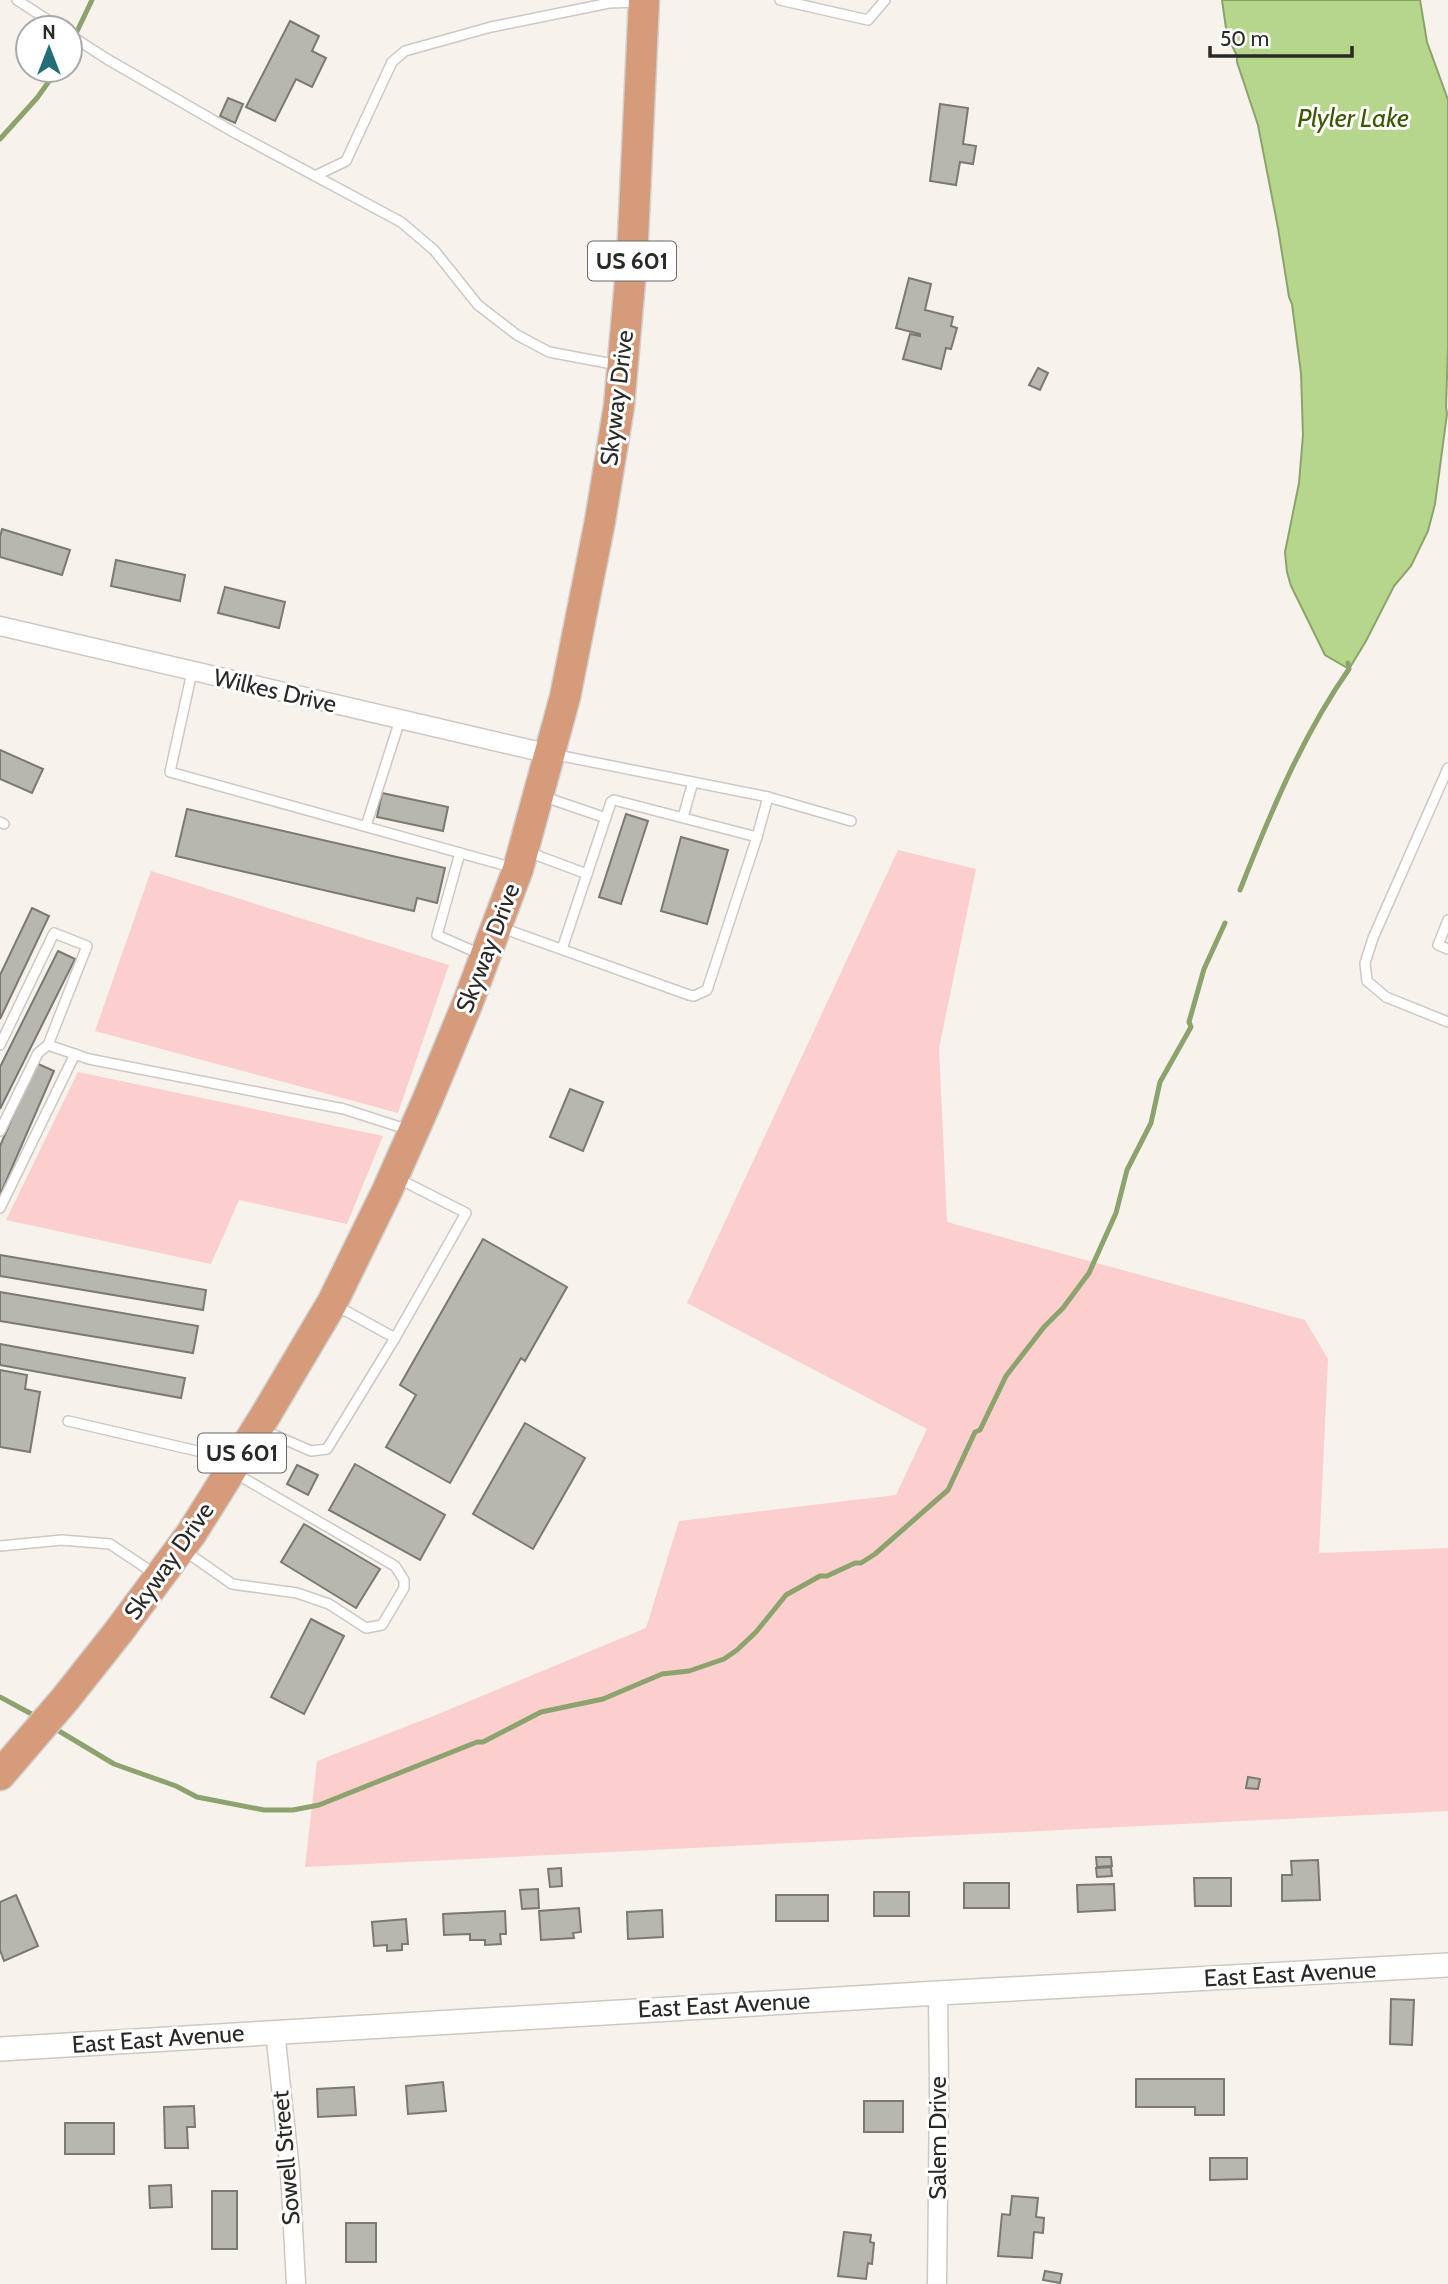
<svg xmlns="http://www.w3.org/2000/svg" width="1448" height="2284" viewBox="0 0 1448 2284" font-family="Cabin,sans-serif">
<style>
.green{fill:#fbcfcd}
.water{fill:#b6d78b;stroke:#8ca36d;stroke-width:2}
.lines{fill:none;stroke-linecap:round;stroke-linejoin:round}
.stream{stroke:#8ca36d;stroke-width:5}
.building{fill:#b7b6af;stroke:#7a7972;stroke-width:2}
.service-casing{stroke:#cdc8c2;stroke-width:12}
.minor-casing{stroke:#cdc8c2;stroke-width:21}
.tertiary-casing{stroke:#cdc8c2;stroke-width:26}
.trunk-casing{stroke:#d0d0cf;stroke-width:33}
.service{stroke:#fff;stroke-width:9}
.minor{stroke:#fff;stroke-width:18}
.tertiary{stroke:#fff;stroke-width:23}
.trunk{stroke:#d69b7b;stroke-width:30}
.labels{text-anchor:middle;stroke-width:6;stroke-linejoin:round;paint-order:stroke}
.shield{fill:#fff;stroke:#6a6967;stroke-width:2}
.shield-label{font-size:23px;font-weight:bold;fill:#2a2926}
.street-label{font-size:24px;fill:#2a2926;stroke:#fff}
.water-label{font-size:26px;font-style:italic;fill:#3c5700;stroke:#fff}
</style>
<rect width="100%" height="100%" fill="#f7f2eb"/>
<g class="green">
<polygon points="898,850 976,869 939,1048 947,1222 1305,1320 1328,1359 1319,1553 1448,1548 1448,1811 305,1867 317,1761 436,1715 646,1628 679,1521 896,1495 927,1429 687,1303"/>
<polygon points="151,871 449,965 398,1113 95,1031"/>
<polygon points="78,1072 383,1136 347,1224 239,1200 211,1264 6,1220"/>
</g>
<polygon class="water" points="1222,0 1420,0 1427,42 1448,100 1448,346 1446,407 1447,414 1435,504 1428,531 1411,566 1394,586 1366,641 1349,669 1325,655 1291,586 1287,572 1285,552 1299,483 1303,435 1301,373 1292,304 1289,297 1278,228 1258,125 1237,62 1237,56 1227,35"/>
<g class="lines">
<g class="stream">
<polyline points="70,46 92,0"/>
<polyline points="0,139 37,98 57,70"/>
<path d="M1240,890C1270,814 1302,736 1349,669L1348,663"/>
<polyline points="0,1697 37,1717"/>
<polyline points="54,1728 114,1764 176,1786 197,1797 264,1810 293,1810 319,1805 477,1742 483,1742 541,1712 603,1699 662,1674 689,1671 724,1659 737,1650 756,1632 786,1595 820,1576 827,1576 855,1563 861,1563 875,1554 948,1490 975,1432 980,1430 1006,1376 1044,1327 1063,1308 1089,1273 1116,1213 1127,1170 1151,1123 1160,1082 1191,1027 1189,1022 1204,969 1225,923"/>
</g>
</g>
<g class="building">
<polygon points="290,21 319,36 312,51 326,58 312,87 296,79 275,121 246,107"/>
<polygon points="228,98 243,104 235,123 220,116"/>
<polygon points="940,104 968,108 963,144 976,146 973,164 960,162 956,185 930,181"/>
<polygon points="909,278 931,284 925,310 953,317 951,326 957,328 951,349 946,348 941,369 903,359 910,334 920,336 920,334 896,328"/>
<polygon points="1038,368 1048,373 1040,390 1029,385"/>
<polygon points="2,529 70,550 62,575 0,557 0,537"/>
<polygon points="116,560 185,575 180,601 111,586"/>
<polygon points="225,587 285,602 279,628 218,613"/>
<polygon points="0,750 43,769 32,793 0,779"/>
<polygon points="382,793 448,807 443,831 377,817"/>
<polygon points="187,809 445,868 437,903 417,898 414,911 176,856"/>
<polygon points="626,814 648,821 621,904 599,897"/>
<polygon points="681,837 728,850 707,924 661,911"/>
<polygon points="32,908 49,916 0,1019 0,975"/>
<polygon points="58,951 75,959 0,1109 0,1067"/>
<polygon points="36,1063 54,1071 0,1195 0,1146"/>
<polygon points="570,1089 603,1102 583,1151 550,1137"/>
<polygon points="483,1239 567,1287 525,1361 521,1358 450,1483 386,1447 416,1395 400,1385"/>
<polygon points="0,1255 206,1290 203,1310 0,1276"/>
<polygon points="0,1292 198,1326 193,1353 0,1321"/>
<polygon points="0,1344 185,1378 181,1398 0,1365"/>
<polygon points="0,1370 27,1375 25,1389 40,1392 30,1452 0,1447"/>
<polygon points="525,1423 585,1458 533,1549 473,1514"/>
<polygon points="355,1464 445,1515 420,1560 329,1510"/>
<polygon points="297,1465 318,1475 308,1495 287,1484"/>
<polygon points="304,1524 380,1569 356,1608 281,1562"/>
<polygon points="311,1619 344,1636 304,1714 271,1697"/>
<polygon points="1248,1777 1260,1779 1258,1789 1246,1788"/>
<polygon points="1096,1857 1111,1857 1112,1866 1097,1867"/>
<polygon points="1318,1860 1320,1900 1282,1901 1282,1875 1292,1875 1291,1861"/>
<polygon points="1111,1867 1112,1876 1097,1877 1096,1868"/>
<polygon points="561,1868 562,1886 550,1887 548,1869"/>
<polygon points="1194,1878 1231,1878 1231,1906 1195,1906"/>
<rect x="964" y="1883" width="45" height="25"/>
<polygon points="1114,1884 1115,1910 1078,1912 1077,1885"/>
<polygon points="538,1889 539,1908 522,1909 520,1890"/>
<rect x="874" y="1892" width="35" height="24"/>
<polygon points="16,1895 38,1946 4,1961 0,1950 0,1902"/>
<rect x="776" y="1895" width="52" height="26"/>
<polygon points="579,1908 581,1932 573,1933 574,1938 541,1940 539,1911"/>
<polygon points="662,1910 663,1937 628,1939 627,1912"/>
<polygon points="505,1911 506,1934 500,1934 501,1944 485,1945 485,1940 470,1940 470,1934 444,1935 443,1914"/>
<polygon points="406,1919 408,1944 402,1944 402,1950 387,1951 387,1945 374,1946 372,1922"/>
<polygon points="1391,1999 1414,2000 1412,2045 1390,2044"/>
<polygon points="1136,2079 1224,2079 1224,2115 1195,2115 1195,2107 1136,2107"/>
<polygon points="443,2082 446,2111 408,2114 406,2086"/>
<polygon points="354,2087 356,2115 318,2117 317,2089"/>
<rect x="864" y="2101" width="39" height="31"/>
<polygon points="194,2106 195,2127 187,2127 188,2148 165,2148 164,2107"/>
<rect x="65" y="2123" width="49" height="31"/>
<polygon points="1210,2158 1247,2158 1247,2179 1210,2180"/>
<polygon points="171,2185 172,2207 150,2208 149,2186"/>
<rect x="212" y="2191" width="25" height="58"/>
<polygon points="1012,2196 1038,2198 1036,2217 1044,2218 1043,2233 1034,2232 1032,2258 998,2256 1002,2214 1010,2215"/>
<rect x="346" y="2223" width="30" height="39"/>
<polygon points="844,2232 871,2235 870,2242 874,2243 872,2264 868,2263 866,2279 838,2276"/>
<polygon points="1045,2271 1062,2274 1060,2283 1043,2280"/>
</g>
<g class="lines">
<g class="service-casing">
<g id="service">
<polyline points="17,0 60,28"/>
<polyline points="780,0 868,20 885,0"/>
<polyline points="70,35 107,59 237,134 401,222 434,250 478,305 517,335 549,352 618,365"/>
<polyline points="315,176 346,161 392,62 405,51 491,27 609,3 640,2"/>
<polyline points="192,672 170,772 514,868"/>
<polyline points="552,754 768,797 851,821"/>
<polyline points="1448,768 1373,938 1365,963 1367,981 1386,997 1448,1022"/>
<polyline points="542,796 606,818"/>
<polyline points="683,817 693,782"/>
<polyline points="0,822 4,824"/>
<polyline points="366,826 400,720"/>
<polyline points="757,837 768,797"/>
<polyline points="528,852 587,874"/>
<polyline points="460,853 437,935 480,954"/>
<polyline points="1448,920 1438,945 1448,949"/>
<polyline points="502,928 689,995 694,996 707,990 757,837 614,800 611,802 562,949"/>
<polyline points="0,1045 54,933 87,946 48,1045 38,1053 0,1131"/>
<polyline points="48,1045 89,1059 344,1109 409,1130"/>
<polyline points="0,1208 75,1054"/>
<polyline points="335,1305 395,1338"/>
<polyline points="68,1421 232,1459"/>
<polyline points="263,1430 311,1451 327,1449 395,1338 466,1213 397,1178"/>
<polyline points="0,1546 62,1540 110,1544 155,1574"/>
<polyline points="185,1551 232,1584 297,1593 329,1604 366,1628 382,1625 404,1588 404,1580 395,1566 233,1472"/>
</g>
</g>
<g class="minor-casing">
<g id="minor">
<polyline points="0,626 550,754"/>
<polyline points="275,2031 290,2171 296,2284"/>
<polyline points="937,2284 939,2093 938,1993"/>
</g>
</g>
<g class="tertiary-casing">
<polyline id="tertiary" points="0,2049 938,1993 1448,1965"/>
</g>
<g class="trunk-casing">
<polyline id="trunk" points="0,1775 66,1698 119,1631 191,1534 265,1416 332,1303 387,1191 427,1101 468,1002 518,869 565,697 600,521 619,406 632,259 644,0"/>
</g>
<use href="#service" class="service"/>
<use href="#minor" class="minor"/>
<use href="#tertiary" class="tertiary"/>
<use href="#trunk" class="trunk"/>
</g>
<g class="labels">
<g class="shield">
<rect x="588" y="241.5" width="88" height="39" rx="5"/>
<rect x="198" y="1433.5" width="88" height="39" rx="5"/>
</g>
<g class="shield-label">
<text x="632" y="269">US 601</text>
<text x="242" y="1461">US 601</text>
</g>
<g class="street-label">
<text transform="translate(617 398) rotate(-83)" y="8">Skyway Drive</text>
<text transform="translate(275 691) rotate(13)" y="8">Wilkes Drive</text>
<text transform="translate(488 948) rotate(-69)" y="8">Skyway Drive</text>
<text transform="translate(169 1561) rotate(-55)" y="8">Skyway Drive</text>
<text transform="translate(1290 1974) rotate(-3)" y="8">East East Avenue</text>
<text transform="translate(724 2005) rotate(-3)" y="8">East East Avenue</text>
<text transform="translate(158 2039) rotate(-4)" y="8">East East Avenue</text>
<text transform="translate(938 2138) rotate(-90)" y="8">Salem Drive</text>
<text transform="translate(286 2158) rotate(-95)" y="8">Sowell Street</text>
</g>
<g class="water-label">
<text x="1353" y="127">Plyler Lake</text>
</g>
</g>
<g transform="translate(49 49)"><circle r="33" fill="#ffffff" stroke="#aaa9a8" stroke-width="2"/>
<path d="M0-5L12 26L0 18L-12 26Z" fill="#246e77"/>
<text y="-10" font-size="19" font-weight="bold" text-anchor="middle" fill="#2a2926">N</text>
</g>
<path d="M1210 46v10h142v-10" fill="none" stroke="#2a2926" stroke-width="3.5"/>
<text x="1220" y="46" font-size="21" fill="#2a2926" stroke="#ffffff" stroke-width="5" paint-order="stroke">50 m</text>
</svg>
